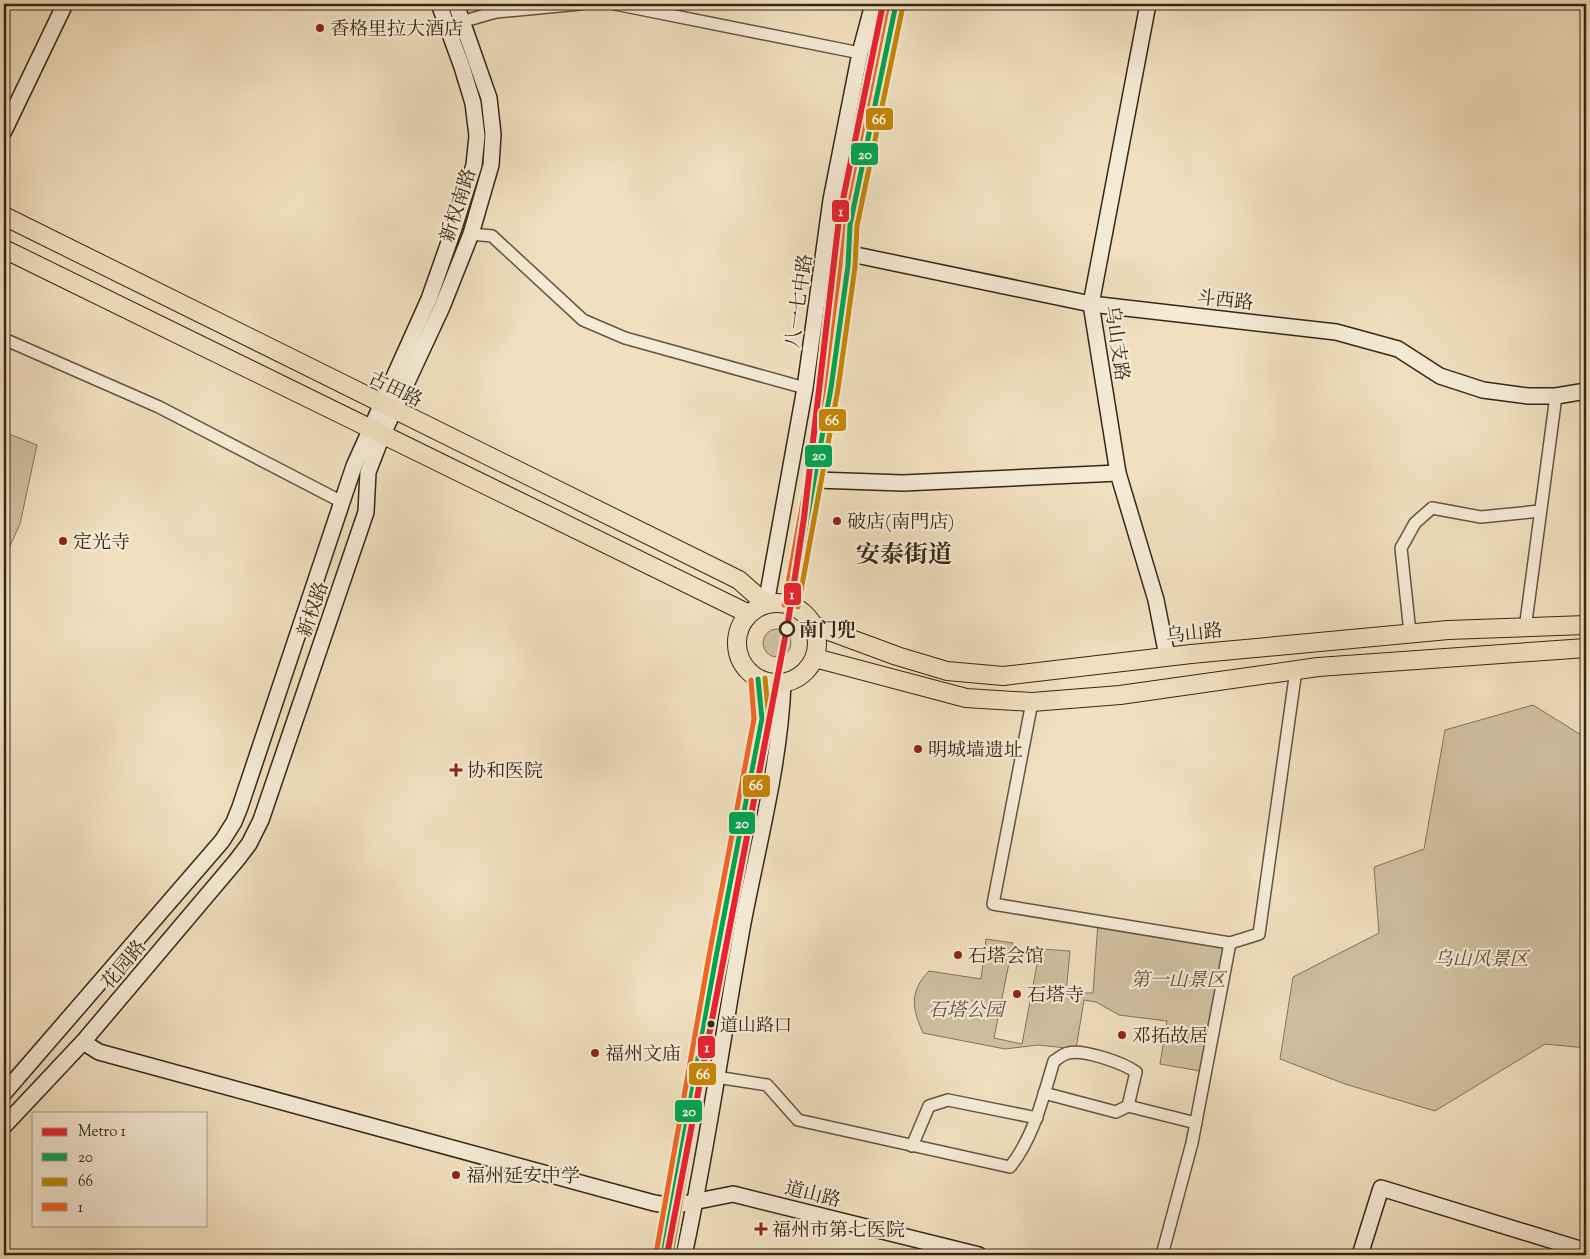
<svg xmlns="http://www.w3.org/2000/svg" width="1590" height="1259" viewBox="0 0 1590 1259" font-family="'Sorts Mill Goudy','Noto Serif SC',serif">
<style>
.green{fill:#d0c1a2;stroke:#82745c}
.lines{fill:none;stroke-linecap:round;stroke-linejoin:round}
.street-casing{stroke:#645540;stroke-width:14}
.secondary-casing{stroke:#352716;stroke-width:18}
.primary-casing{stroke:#352716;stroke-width:20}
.street{stroke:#f5ebd5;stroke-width:11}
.secondary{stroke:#f5ebd5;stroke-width:15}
.primary{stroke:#f0e0bf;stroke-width:18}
.bus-1-casing{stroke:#f5ebd5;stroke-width:9}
.bus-2-casing{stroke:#f5ebd5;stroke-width:9}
.bus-3-casing{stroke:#f5ebd5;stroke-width:9}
.bus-1{stroke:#00a651;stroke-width:5}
.bus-2{stroke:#c68606;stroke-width:5}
.bus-3{stroke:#f26522;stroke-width:5}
.metro-1-casing{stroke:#f5ebd5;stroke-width:10}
.metro-1{stroke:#eb212f;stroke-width:6}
.poi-dot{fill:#8f2418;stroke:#f5ebd5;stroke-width:2}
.stop-dot{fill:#f5ebd5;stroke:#352716;stroke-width:2.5}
.bus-dot{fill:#352716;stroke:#f5ebd5;stroke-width:2}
.labels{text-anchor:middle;stroke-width:4.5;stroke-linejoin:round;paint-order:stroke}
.bus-label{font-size:18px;fill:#352716;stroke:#f5ebd5;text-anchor:start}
.poi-label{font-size:19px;fill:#352716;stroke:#f5ebd5;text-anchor:start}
.street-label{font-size:19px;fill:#352716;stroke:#f5ebd5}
.stop-label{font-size:19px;font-weight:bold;fill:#352716;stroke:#f5ebd5;text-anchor:start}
.park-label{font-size:19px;font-style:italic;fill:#5c4e39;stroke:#f5ebd5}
.district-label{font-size:24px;font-weight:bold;fill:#352716;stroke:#f5ebd5}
.line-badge{stroke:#f5ebd5;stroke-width:2}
.badge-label{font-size:14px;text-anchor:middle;font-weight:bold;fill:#fff}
</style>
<rect width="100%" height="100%" fill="#f0e0bf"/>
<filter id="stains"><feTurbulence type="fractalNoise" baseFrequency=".004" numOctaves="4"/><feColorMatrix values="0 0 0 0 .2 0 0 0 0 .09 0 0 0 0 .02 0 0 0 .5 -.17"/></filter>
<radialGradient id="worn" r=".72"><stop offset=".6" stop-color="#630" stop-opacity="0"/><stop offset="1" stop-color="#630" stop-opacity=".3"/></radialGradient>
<g class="green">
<polygon points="4,432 37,445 20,524 4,559"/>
<circle cx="777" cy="643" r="14"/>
<polygon points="1533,705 1586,738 1586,1048 1545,1044 1435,1111 1345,1084 1280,1059 1293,977 1379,933 1374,867 1424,849 1445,730"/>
<path d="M1098,922L1230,943L1206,1072L1160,1064L1167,1021L1119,1015L1096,1002L1084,1000L1076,1049L1038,1045L1005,1049L923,1033C912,1008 909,992 929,971L981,979L986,939L1013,943L994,1038L1022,1044L1040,949L1070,951L1066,993H1093Z"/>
</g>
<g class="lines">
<g class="street-casing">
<g id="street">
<polyline points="615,4 860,53"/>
<polyline points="447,26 496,12 580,4"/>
<polyline points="471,234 492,236 583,320 625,338 805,388"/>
<polyline points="4,339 159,407 342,502"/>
<polyline points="1525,629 1556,396"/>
<polyline points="1410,633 1401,548 1415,523 1432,508 1481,517 1540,511"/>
<polyline points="1032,702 993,904 1230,943 1259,934 1296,670"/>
<path d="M716,1077L767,1085L798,1120L1010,1167C1034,1137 1043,1097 1054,1061C1059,1058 1063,1054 1068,1053C1084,1049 1123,1063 1136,1072L1128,1106L1116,1112L1044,1093"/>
<polyline points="1128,1106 1196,1123"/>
<polyline points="912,1146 929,1106 948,1100 1037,1118"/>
<polyline points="1162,1255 1192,1143 1230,943"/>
</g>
</g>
<g class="secondary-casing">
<g id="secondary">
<polyline points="1148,4 1091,304 1118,473 1156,600 1167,656"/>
<polyline points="4,131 65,4"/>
<polyline points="851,254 1091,304 1336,332 1398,349 1440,376 1483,390 1528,396 1556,396 1586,391"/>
<polyline points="816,480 903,483 1118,473"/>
<polyline points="766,604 805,388 831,200 860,53 873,4"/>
<path d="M791,606L831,388C833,333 851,280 850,225L896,4"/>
<polyline points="83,1042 99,1052 654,1203 673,1206 733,1194 979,1255"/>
<polyline points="4,1093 222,841 234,822 240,807 354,466 429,299 454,228 474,165 477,136 473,103 462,67 439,4"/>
<polyline points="4,1126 83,1042 236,861 249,844 261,820 366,512 368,472 382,436 442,307 471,234 491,165 493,134 489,98 456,4"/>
<polyline points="663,1255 716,957 762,719 758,679"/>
<path d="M684,1255C708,1145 723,1033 743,923C758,844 780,764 783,683"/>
<polyline points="1360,1255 1381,1188 1586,1251"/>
</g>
</g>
<g class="primary-casing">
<g id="primary">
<polyline points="4,216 739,580 766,604"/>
<polyline points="4,249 749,614"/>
<circle cx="777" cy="643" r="40"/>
<polyline points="813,625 897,656 947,671 1003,676 1191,654 1448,630 1586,625"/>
<polyline points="815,658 966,698 1032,702 1120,695 1318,667 1586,648"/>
</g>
</g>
<use href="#street" class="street"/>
<use href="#secondary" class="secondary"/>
<use href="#primary" class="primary"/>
<g class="bus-1-casing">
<g id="bus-1">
<polyline points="791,606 831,388 848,266 850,225 896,4"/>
<polyline points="663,1255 716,957 762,719 758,679"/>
</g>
</g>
<g class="bus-2-casing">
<g id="bus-2">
<polyline points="798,607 838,389 855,267 857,226 903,6"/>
<polyline points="671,1255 723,958 769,720 765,678"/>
</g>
</g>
<g class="bus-3-casing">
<g id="bus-3">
<polyline points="784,605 824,387 840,265 843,223 888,4"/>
<polyline points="656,1254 709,956 754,719 751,680"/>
</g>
</g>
<use href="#bus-1" class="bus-1"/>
<use href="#bus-2" class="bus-2"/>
<use href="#bus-3" class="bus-3"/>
<g class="metro-1-casing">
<polyline id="metro-1" points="667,1255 788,622 804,518 839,219 883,4"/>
</g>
<use href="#metro-1" class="metro-1"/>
</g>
<g class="poi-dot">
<circle cx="320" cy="28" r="5"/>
<circle cx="837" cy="521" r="5"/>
<circle cx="63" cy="541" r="5"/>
<circle cx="918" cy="749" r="5"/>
<path d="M453.5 762.5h5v5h5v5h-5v5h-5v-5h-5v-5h5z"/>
<circle cx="958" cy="955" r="5"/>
<circle cx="1017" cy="994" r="5"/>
<circle cx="1122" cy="1035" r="5"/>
<circle cx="595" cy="1053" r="5"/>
<circle cx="456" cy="1175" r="5"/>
<path d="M758.5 1221.5h5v5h5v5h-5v5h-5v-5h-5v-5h5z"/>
</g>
<circle class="stop-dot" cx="787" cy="629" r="7"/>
<circle class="bus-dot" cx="711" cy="1024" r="4.5"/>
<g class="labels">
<g class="bus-label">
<text x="720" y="1031">道山路口</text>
</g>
<g class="poi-label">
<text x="330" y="35">香格里拉大酒店</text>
<text x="847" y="528">破店(南門店)</text>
<text x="73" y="548">定光寺</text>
<text x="928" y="756">明城墙遗址</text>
<text x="467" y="777">协和医院</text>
<text x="968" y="962">石塔会馆</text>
<text x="1027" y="1001">石塔寺</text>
<text x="1132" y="1042">邓拓故居</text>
<text x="605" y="1060">福州文庙</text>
<text x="466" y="1182">福州延安中学</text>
<text x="772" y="1236">福州市第七医院</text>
</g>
<g class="street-label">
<text transform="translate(457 205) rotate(-72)" y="7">新权南路</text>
<text transform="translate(1225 299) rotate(6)" y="7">斗西路</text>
<text transform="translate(798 301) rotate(-82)" y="7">八一七中路</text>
<text transform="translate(1118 343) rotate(82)" y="7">乌山支路</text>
<text transform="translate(396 388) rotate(26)" y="7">古田路</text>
<text transform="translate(312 609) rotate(-71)" y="7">新权路</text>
<text transform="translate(1194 632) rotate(-6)" y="7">乌山路</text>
<text transform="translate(123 964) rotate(-50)" y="7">花园路</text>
<text transform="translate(813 1193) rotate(14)" y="7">道山路</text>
</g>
<g class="stop-label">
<text x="799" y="636">南门兜</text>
</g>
<g class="park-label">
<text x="1481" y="965">乌山风景区</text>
<text x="1178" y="986">第一山景区</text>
<text x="966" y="1016">石塔公园</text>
</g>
<g class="district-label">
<text x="904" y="562">安泰街道</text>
</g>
</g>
<g class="line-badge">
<rect x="865" y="107" width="29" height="24" rx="5" fill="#c68606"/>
<rect x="850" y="142" width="29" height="24" rx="5" fill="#00a651"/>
<rect x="831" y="199" width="19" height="24" rx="5" fill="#eb212f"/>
<rect x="818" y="408" width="29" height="24" rx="5" fill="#c68606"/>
<rect x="804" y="444" width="29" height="24" rx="5" fill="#00a651"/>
<rect x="783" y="582" width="19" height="24" rx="5" fill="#eb212f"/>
<rect x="742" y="774" width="29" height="24" rx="5" fill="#c68606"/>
<rect x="728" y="811" width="28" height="24" rx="5" fill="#00a651"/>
<rect x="697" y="1035" width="19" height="24" rx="5" fill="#eb212f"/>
<rect x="688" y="1062" width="29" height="24" rx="5" fill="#c68606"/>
<rect x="674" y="1099" width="29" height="24" rx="5" fill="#00a651"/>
</g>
<g class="badge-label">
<text x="879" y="124">66</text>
<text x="865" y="159">20</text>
<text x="841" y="216">1</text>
<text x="832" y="425">66</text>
<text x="819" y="460">20</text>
<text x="792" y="599">1</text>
<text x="756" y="790">66</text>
<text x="742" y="828">20</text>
<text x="707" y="1052">1</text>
<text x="703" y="1079">66</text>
<text x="689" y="1116">20</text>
</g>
<rect width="1590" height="1259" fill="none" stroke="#f0e0bf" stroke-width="20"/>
<rect x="5" y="5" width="1580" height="1249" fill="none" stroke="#352716" stroke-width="2.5"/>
<rect x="10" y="10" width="1570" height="1239" fill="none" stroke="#352716"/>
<rect x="32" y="1112" width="175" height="115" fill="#f5ebd5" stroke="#a89d89"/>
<rect x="42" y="1128" width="25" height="8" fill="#eb212f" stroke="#a89d89"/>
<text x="78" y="1136" font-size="15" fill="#352716">Metro 1</text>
<rect x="42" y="1153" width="25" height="8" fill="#00a651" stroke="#a89d89"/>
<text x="78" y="1162" font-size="15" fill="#352716">20</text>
<rect x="42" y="1178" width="25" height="8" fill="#c68606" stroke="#a89d89"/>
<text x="78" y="1186" font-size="15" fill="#352716">66</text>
<rect x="42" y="1203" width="25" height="8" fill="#f26522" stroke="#a89d89"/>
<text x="78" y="1212" font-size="15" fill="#352716">1</text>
<rect width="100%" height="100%" filter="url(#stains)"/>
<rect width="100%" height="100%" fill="url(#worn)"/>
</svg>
